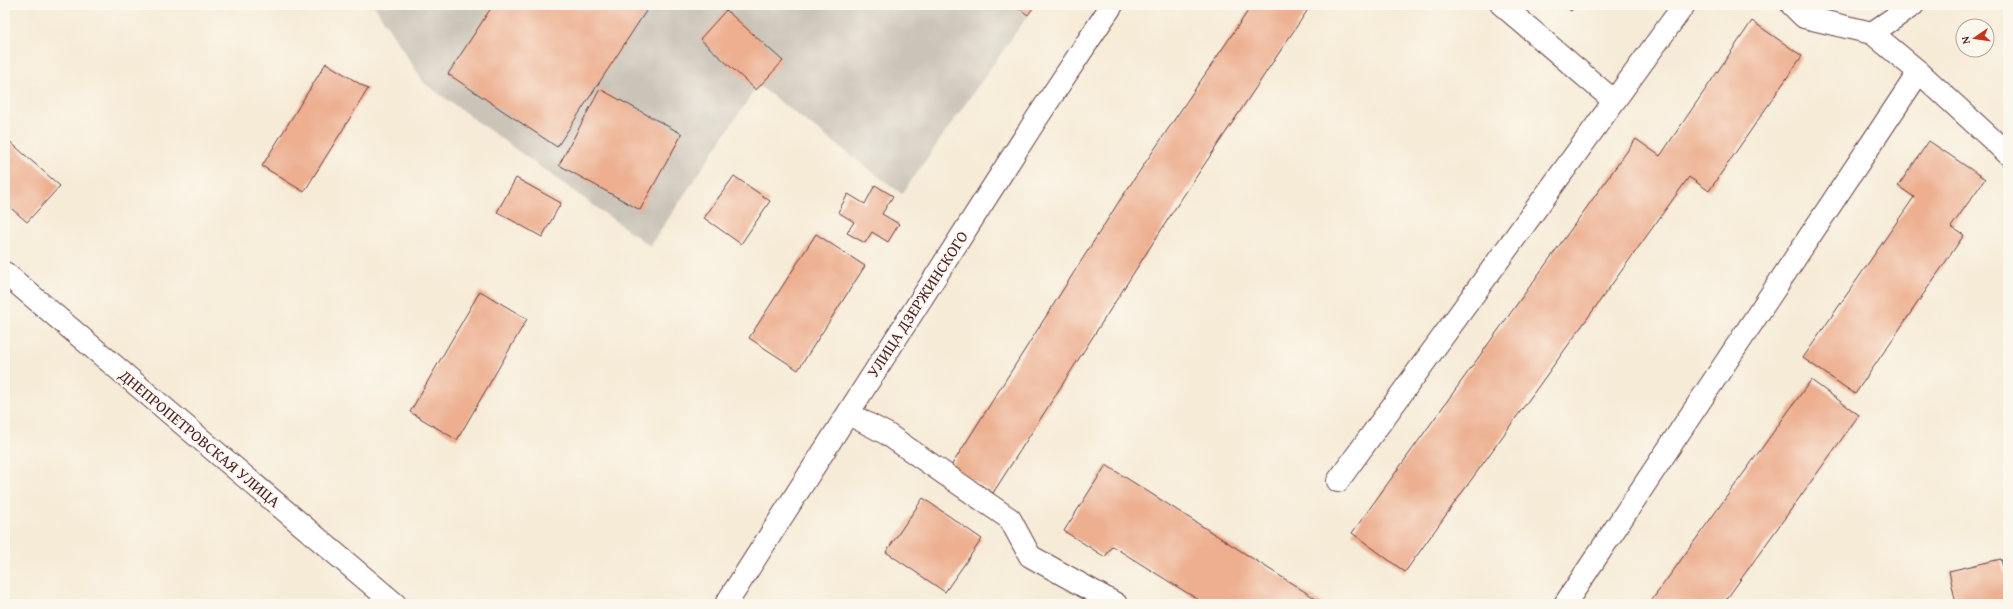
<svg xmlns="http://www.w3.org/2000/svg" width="2013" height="609" viewBox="0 0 2013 609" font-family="'Gentium Book Plus',serif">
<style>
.industrial{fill:#cac3b8}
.building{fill:#edaf90}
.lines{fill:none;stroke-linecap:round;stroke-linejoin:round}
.minor-casing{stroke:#643e45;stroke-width:24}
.primary-casing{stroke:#643e45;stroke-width:24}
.minor{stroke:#fff;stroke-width:22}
.primary{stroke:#fff;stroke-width:22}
.labels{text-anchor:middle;stroke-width:4;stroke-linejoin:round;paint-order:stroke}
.street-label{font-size:16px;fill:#4a1f2b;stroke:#fbf7ec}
</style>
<rect width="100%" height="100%" fill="#fbf7ec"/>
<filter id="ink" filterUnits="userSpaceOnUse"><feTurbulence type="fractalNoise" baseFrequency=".025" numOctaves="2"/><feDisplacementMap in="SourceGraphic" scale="8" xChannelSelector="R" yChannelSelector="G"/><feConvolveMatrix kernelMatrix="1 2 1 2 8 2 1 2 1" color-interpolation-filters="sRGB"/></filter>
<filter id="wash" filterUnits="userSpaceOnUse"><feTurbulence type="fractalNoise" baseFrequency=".012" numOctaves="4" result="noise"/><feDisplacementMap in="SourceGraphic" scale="16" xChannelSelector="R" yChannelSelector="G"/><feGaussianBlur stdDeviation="0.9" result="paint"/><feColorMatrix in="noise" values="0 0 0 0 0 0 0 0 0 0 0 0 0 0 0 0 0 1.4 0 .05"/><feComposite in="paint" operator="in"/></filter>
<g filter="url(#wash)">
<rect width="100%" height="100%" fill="#f6ebd7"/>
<polygon class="industrial" points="374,5 1035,5 902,194 758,85 650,246 424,83"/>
<g id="blocks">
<g class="building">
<polygon points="493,5 650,5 557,147 448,74"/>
<polygon points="1014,5 1035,5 1028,15"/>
<polygon points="1252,5 1311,5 1172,213 993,493 951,466 1118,203"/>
<polygon points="1562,5 1576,5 1571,11"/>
<polygon points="726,10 783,61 756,90 700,39"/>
<polygon points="1752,21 1802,56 1709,191 1689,177 1405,572 1352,533 1636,139 1660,156"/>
<polygon points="326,63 368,89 304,192 262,166"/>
<polygon points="600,89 682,134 640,210 559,165"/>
<polygon points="8,140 60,186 27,222 5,203 5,143"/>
<polygon points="1929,141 1985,179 1951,227 1964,235 1855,394 1803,358 1914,197 1898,186"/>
<polygon points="734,176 770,201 741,244 704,218"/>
<polygon points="516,178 561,203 542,237 497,212"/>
<polygon points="875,185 893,196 882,214 899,224 888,242 872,232 865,243 847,233 854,222 838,212 848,194 865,204"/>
<polygon points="816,234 865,266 798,370 749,338"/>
<polygon points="480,291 527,319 457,440 410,412"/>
<polygon points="1811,380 1859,415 1723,604 1649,604"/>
<polygon points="1106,465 1147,491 1324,604 1205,604 1112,546 1105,557 1064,531"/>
<polygon points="923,498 982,539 945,592 886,552"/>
<polygon points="2001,559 2008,591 2008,604 1956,604 1949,571"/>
</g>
</g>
</g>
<g filter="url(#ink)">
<use href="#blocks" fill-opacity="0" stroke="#643e45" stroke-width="1"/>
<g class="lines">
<g class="minor-casing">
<g id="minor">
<polyline points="1502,5 1614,101"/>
<polyline points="1792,5 1804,17 1872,33 1919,72 2008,154"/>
<polyline points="1872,33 1913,5"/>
<polyline points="5,273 395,604"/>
<polyline points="849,414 887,434 1010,519 1030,556 1116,604"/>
<polyline points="1338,481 1684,5"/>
<polyline points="1565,604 1919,72"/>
</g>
</g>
<g class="primary-casing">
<polyline id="primary" points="726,604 1037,118 1112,5"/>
</g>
<use href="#minor" class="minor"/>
<use href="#primary" class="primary"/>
</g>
</g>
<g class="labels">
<g class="street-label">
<text transform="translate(917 304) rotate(-57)" y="6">УЛИЦА ДЗЕРЖИНСКОГО</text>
<text transform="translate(200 438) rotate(40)" y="6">ДНЕПРОПЕТРОВСКАЯ УЛИЦА</text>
</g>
</g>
<rect width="2013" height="609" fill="none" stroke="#fbf7ec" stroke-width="20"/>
<g transform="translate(1975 38) rotate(257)"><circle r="19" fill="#fbf7ec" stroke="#b4a19f"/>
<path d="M0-3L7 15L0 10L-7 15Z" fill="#c8321e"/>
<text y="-6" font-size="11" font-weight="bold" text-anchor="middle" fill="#4a1f2b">N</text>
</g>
</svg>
